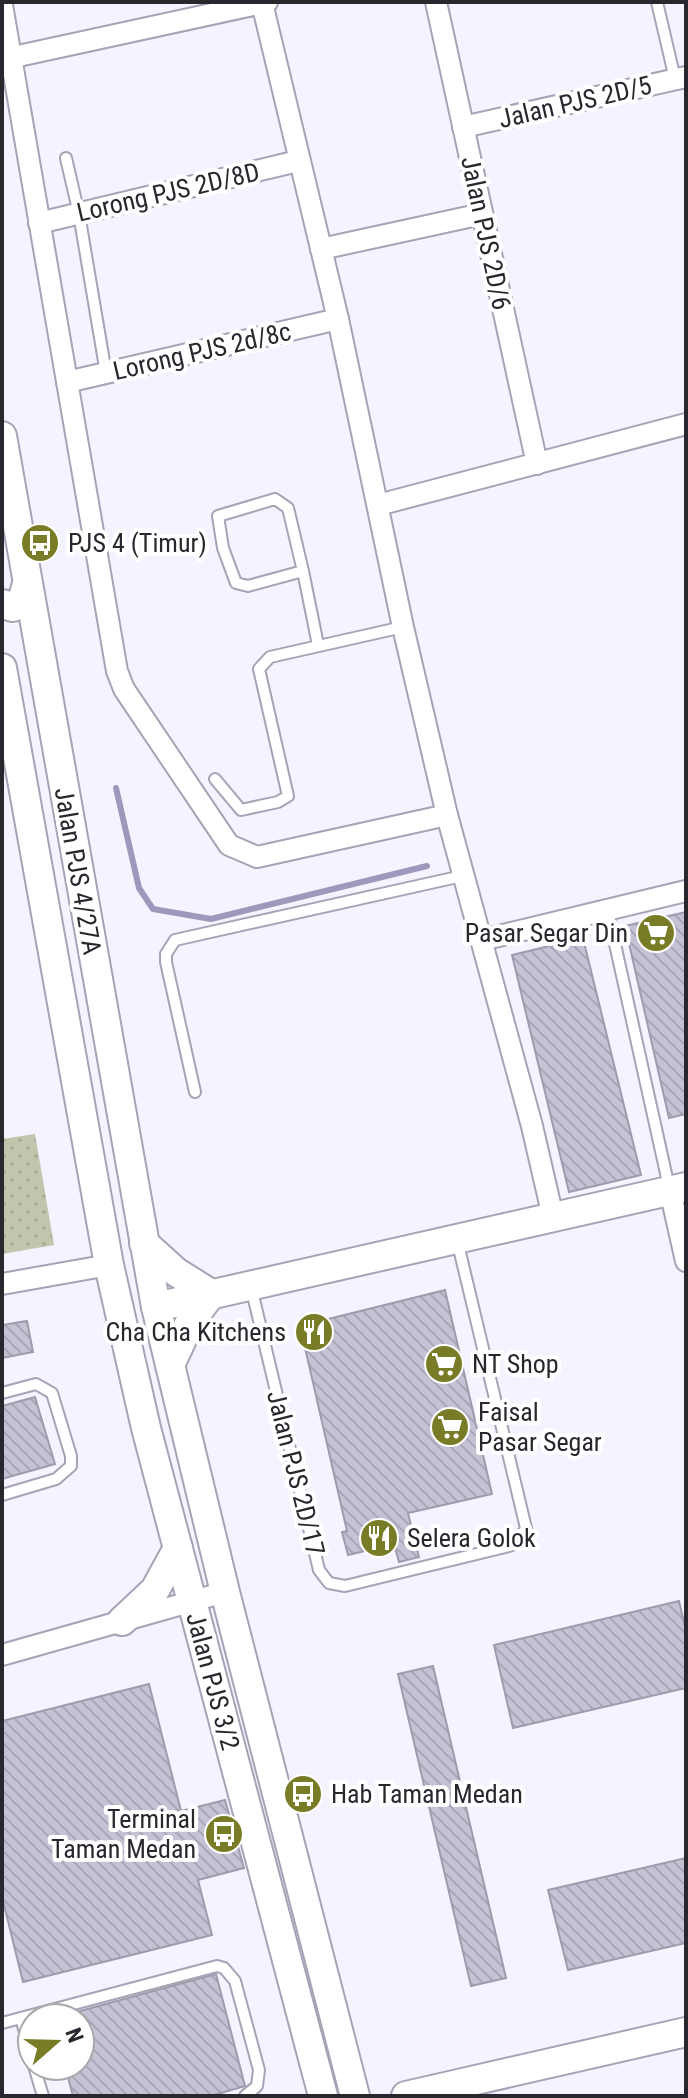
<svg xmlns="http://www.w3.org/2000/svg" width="688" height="2098" viewBox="0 0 688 2098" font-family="'Roboto Condensed',sans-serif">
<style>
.park{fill:url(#park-dots)}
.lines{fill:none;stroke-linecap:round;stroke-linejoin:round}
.stream{stroke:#9f98bc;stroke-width:6}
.building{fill:url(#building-back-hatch);stroke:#9e9bad;stroke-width:2}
.lane-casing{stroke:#a6a3b6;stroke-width:14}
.street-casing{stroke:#a6a3b6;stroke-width:24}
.secondary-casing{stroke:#a6a3b6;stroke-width:32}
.lane{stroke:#fff;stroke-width:10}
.street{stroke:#fff;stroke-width:20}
.secondary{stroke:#fff;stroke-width:28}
.labels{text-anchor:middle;stroke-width:8;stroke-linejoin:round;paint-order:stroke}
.street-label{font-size:26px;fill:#28272e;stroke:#fff}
.poi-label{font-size:26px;fill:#28272e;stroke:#fff;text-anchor:start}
</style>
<defs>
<pattern id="park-dots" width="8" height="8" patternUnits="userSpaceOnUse" patternTransform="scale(2)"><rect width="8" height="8" fill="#c2c5ac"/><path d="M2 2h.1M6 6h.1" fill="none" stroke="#a7a994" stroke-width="1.8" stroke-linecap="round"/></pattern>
<pattern id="building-back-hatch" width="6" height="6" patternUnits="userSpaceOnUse" patternTransform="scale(2)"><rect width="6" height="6" fill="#c5c2d5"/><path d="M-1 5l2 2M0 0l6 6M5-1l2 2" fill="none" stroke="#a9a7b7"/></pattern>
</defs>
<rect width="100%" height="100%" fill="#f5f3ff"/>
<polygon class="park" points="35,1134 54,1245 2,1254 2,1139"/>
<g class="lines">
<polyline class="stream" points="116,788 139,888 153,909 211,919 427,866"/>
</g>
<g class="building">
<polygon points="686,912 686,1114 669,1118 625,926"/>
<polygon points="583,938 641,1175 569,1192 512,955"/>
<polygon points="445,1290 492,1494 408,1513 419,1557 399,1562 394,1544 348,1555 342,1532 347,1531 300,1326"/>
<polygon points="27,1321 33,1352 2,1358 2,1325"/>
<polygon points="35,1397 55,1464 2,1479 2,1406"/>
<polygon points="679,1601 686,1631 686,1688 513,1728 494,1645"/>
<polygon points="433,1666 506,1978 471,1986 398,1674"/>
<polygon points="149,1684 181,1811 225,1800 244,1868 198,1880 212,1935 23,1982 2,1897 2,1721"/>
<polygon points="686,1858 686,1943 568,1970 548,1890"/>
<polygon points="216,1974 245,2086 211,2096 73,2096 65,2066 80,2066 80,2011"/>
</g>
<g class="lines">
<g class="lane-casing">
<g id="lane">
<polyline points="657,2 675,79"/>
<polyline points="66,158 79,214 106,373"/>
<polygon points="275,499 288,508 303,571 248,586 236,583 223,548 218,516"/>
<polyline points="303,571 318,645"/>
<polyline points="215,779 241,810 278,802 288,796 259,669 270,657 403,627"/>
<polyline points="607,908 669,1187"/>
<polyline points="195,1092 166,962 166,954 175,940 462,876"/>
<polyline points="251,1287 319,1570 329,1583 345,1586 509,1546 517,1543 526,1528 457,1240"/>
<polyline points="2,1393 36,1384 52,1393 71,1456 71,1466 56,1479 2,1495"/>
<polyline points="21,2018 32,2058"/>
<polyline points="2,2023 217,1966 224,1968 235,1981 259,2070 257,2086 245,2096"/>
<polyline points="34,2066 43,2096"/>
</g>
</g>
<g class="street-casing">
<g id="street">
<polyline points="436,2 537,464"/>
<polyline points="262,3 338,319 403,627 447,815 532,1126 553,1217"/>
<polyline points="2,5 117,671 124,689 229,845 257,857 447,815"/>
<polyline points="9,58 267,2"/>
<polyline points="463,127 686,77"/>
<polyline points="39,223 298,161"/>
<polyline points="321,249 482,214"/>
<polyline points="67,382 338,319"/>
<polyline points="378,505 686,424"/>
<polyline points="482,940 686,891"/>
<polyline points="670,1190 686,1261"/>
<polyline points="2,1284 109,1265"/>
<polyline points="2,1655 225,1592"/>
</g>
</g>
<g class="secondary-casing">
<g id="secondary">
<polyline points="2,436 156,1307 225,1592 355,2096"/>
<polyline points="2,604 13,607 22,601 27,584"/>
<polyline points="2,668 109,1265 146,1428 323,2096"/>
<polyline points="144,1243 176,1272 211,1294"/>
<polyline points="156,1307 686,1187"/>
<polyline points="170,1365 190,1322 211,1294"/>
<polyline points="122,1621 155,1590 178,1548"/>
<polyline points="406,2096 686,2032"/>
</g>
</g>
<use href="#lane" class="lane"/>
<use href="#street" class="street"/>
<use href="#secondary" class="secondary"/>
</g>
<defs>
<g id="bus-disc" transform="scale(2)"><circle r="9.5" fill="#797c26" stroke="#fff"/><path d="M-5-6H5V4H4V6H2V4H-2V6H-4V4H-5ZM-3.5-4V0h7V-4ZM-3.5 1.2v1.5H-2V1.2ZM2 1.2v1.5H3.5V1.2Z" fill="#fff"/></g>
<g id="supermarket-disc" transform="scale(2)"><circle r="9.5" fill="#797c26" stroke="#fff"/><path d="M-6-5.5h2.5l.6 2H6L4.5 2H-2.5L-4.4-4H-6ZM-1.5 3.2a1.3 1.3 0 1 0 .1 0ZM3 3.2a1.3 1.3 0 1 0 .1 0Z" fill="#fff"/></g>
<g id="restaurant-disc" transform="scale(2)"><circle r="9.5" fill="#797c26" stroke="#fff"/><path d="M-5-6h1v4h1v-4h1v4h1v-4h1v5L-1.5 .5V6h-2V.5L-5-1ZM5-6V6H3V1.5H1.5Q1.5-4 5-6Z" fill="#fff"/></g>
</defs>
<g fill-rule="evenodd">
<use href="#bus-disc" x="40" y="543"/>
<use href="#supermarket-disc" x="656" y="933"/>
<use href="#restaurant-disc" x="314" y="1332"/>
<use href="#supermarket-disc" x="444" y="1364"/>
<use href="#supermarket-disc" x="450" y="1427"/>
<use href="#restaurant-disc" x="379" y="1538"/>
<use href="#bus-disc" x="303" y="1794"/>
<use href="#bus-disc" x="224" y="1834"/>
</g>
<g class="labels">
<g class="street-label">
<text transform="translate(575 102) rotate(-13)" y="9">Jalan PJS 2D/5</text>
<text transform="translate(168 192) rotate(-13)" y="9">Lorong PJS 2D/8D</text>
<text transform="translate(486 233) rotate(78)" y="9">Jalan PJS 2D/6</text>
<text transform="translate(202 351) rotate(-13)" y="9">Lorong PJS 2d/8c</text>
<text transform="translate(78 871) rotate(80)" y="9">Jalan PJS 4/27A</text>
<text transform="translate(296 1473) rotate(76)" y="9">Jalan PJS 2D/17</text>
<text transform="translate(213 1681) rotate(75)" y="9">Jalan PJS 3/2</text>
</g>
<g class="poi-label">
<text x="68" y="552">PJS 4 (Timur)</text>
<text x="628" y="942" text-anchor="end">Pasar Segar Din</text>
<text x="286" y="1341" text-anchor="end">Cha Cha Kitchens</text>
<text x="472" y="1373">NT Shop</text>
<text x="478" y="1421">Faisal<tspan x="478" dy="30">Pasar Segar</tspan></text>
<text x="407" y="1547">Selera Golok</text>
<text x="331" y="1803">Hab Taman Medan</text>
<text x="196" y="1828" text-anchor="end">Terminal<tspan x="196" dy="30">Taman Medan</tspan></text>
</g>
</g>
<rect width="688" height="2098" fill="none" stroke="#28272e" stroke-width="8"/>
<g transform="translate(56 2042) rotate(70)"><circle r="38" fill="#ffffff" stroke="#a9a9ab" stroke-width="2"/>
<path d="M0-6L14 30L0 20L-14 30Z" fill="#797c26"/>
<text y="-12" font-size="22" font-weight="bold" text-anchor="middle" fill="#28272e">N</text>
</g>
</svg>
